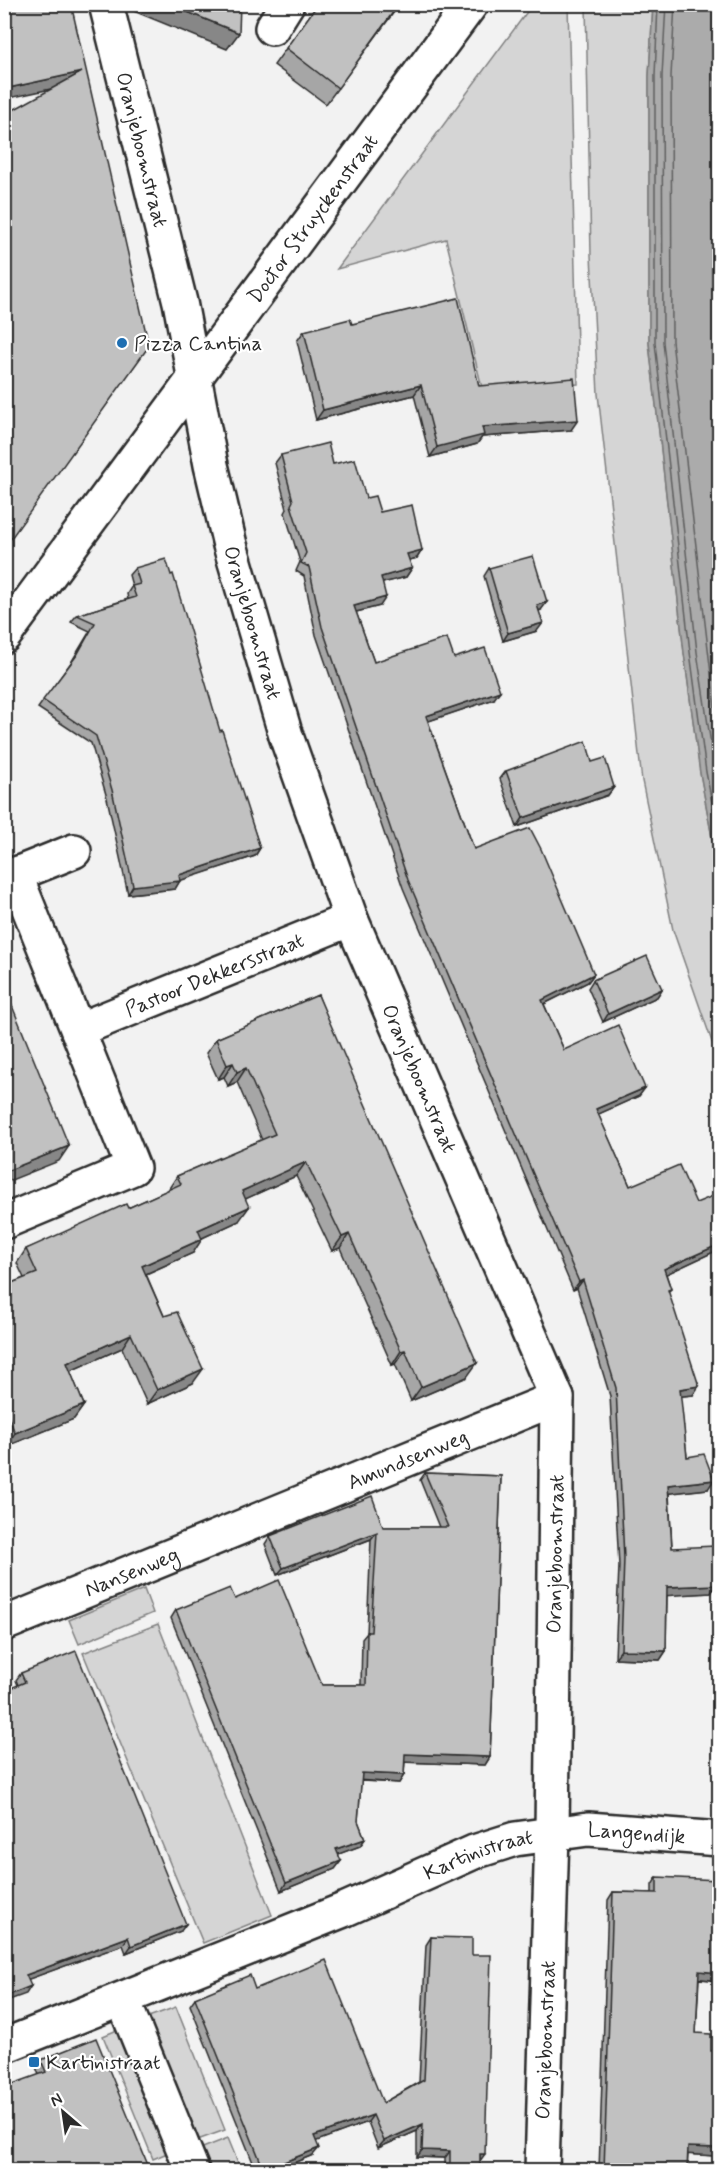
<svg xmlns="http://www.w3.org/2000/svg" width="724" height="2175" viewBox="0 0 724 2175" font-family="Mynerve,sans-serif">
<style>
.green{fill:#d5d5d5;stroke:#808080;stroke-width:1.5}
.water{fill:#ababab;stroke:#787878;stroke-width:1.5}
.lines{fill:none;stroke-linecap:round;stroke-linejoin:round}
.shore{stroke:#5e5e5e;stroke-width:1.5}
.minor-casing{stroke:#2b2b2b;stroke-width:38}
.minor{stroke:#fff;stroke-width:33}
.wall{fill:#a6a6a6;stroke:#2b2b2b;stroke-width:1.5}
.shaded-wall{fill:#878787;stroke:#2b2b2b;stroke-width:1.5}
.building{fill:#c1c1c1;stroke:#2b2b2b;stroke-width:1.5}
.poi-dot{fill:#1f6fb2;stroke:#fff;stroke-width:2}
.labels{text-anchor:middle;stroke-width:4.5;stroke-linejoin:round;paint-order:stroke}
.street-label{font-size:21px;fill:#2b2b2b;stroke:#fff}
.poi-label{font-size:21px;fill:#2b2b2b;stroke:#fff;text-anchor:start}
</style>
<rect width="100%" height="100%" fill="#f2f2f2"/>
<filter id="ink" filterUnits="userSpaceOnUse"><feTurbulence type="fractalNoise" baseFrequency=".0167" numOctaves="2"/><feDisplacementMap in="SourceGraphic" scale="12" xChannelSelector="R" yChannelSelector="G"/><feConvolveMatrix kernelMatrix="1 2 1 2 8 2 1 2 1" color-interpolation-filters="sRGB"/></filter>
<g filter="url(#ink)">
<g class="green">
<polygon points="532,5 568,5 578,384 483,392 446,239 337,269"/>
<polygon points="586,5 653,5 649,76 649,343 684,653 700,773 719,875 719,1062 673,930 642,781 598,394 591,255"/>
<polygon points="144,1589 153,1613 79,1644 69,1620"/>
<polygon points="158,1624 272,1915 203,1943 83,1653"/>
<polygon points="176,2007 225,2130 192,2142 143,2019"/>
<polygon points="122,2028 172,2151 153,2159 103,2036"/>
<polygon points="228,2138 241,2170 203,2170 195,2151"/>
</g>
<polygon class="water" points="653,5 719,5 719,875 700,773 684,653 649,343 649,76"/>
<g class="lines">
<g class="shore">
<polyline points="658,4 655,76 655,343 690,652 706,772 720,844"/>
<polyline points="666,4 662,76 663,342 697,652 720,804"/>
<polyline points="675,4 671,76 672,341 720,751"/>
</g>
<g class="minor-casing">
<g id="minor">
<path id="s1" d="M106,4L180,302L211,465L230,545L286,736L351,919L557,1398L552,1833L542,2170"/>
<polyline points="272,28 287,4"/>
<path id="s2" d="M4,636L471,4"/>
<polyline points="4,879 74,851"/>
<path id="s3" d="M78,1030L351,919"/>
<polyline points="4,1222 133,1168 15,874"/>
<path id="s4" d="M4,1624L557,1398"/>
<polyline points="123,2000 192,2170"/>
<path id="s5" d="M4,2046L346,1909L474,1852L515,1839L588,1829L720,1839"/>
</g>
</g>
<use href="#minor" class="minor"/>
</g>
<g class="wall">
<polygon points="318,4 400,4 326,104 274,65"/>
<polygon points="352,324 479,386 571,430 482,437 477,444 430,457 414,395 316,420 297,341 304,331"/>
<polygon points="281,455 333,464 380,512 422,550 417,558 409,560 412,568 406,577 382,583 380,606 356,612 374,662 454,658 494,699 428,721 474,849 594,974 588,982 544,1004 564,1050 645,1088 639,1096 598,1114 630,1186 696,1203 720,1249 666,1274 671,1289 668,1292 693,1395 680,1396 687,1457 708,1489 669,1493 672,1548 716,1585 711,1593 667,1595 666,1651 660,1660 615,1658 619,1566 610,1396 577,1288 573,1290 403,888 316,635 304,576 296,571 300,562 285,513 287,509 275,463"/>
<polygon points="135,568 220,731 260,848 255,856 180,880 175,889 128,894 107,798 91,743 38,708 72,661 90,631 71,622 77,615 128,599 127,594 132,586 129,575"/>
<polygon points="489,568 541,610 539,611 537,631 503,641 484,576"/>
<polygon points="592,762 614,787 608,795 517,827 500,779 506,771"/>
<polygon points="593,980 662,989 657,997 603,1022 588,988"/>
<polygon points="318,995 467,1377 411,1401 395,1364 392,1365 340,1248 332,1251 296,1176 245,1199 239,1221 202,1238 193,1253 146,1274 193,1383 147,1404 122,1348 70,1371 84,1405 74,1419 5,1447 4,1445 4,1286 24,1278 17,1263 26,1249 128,1208 168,1190 177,1176 262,1140 237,1082 228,1086 224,1077 218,1079 206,1053 216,1039"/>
<polygon points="425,1473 501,1476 490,1757 485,1765 405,1762 404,1775 399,1783 361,1781 358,1821 365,1839 360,1846 338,1854 341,1861 335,1869 281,1891 171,1618 176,1610 235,1599 322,1685 361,1685 362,1639 367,1633 371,1539 277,1575 265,1544 270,1536 383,1527 439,1527 420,1480"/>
<polygon points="21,1673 181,1931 126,1953 123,1945 28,1979 26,1994 18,1685 16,1680"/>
<polygon points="657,1877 716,1918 720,1918 720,1981 699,1979 696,2033 711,2051 720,2051 720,2149 715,2156 688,2154 687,2170 599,2170 608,1900 613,1892 652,1893 652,1885"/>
<polygon points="431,1937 472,1955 480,2170 445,2170 445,2158 417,2157 417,2131 378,2148 368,2122 316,2141 313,2155 276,2170 256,2170 190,2005 195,1998 255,1989 383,2103 419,2082 426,1945"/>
<polygon points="41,2060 150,2170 39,2075 36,2067"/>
</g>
<g class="shaded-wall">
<polygon points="129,4 168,4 239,33 227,49 126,8"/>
<polygon points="82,72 74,84 4,99 4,89"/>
<polygon points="421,385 414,395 316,420 323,410"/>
<polygon points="578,420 571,430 482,437 477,444 430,457 437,447 482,427"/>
<polygon points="422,550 417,558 402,562 407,554"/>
<polygon points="412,568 406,577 375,585 381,577"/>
<polygon points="386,597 380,606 348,614 354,606"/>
<polygon points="547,602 541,610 531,613 537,605"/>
<polygon points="543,623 537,631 503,641 508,633"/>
<polygon points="500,691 494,699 420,724 426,716"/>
<polygon points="614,787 608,795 517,827 523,818"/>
<polygon points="260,848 255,856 176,882 180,881 175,889 128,894 133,886 179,875"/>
<polygon points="594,974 588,982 536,1008 542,1000"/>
<polygon points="662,989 657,997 603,1022 608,1014"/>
<polygon points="233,1063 224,1077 218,1079 227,1065"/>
<polygon points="246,1068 237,1082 228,1086 237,1072"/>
<polygon points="645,1088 639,1096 590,1118 596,1109"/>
<polygon points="69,1146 59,1161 4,1183 4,1172"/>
<polygon points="306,1162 296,1176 232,1205 242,1191"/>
<polygon points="249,1207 239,1221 189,1244 198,1230"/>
<polygon points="349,1234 340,1248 332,1251 342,1237"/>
<polygon points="202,1239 193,1253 132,1280 142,1266"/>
<polygon points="720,1244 720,1249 658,1278 664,1269"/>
<polygon points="583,1280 577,1288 573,1290 579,1282"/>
<polygon points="131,1334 122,1348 57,1377 67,1363"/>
<polygon points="405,1350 395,1364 392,1365 401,1351"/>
<polygon points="477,1363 467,1377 411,1401 421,1387"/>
<polygon points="203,1369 193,1383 147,1404 157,1390"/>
<polygon points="699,1386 693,1395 674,1397 680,1389"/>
<polygon points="84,1405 74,1419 5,1447 15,1433"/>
<polygon points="714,1480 708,1489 663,1494 668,1485"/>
<polygon points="377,1532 371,1539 277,1575 283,1568"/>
<polygon points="716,1585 711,1593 662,1596 667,1587"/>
<polygon points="621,1650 666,1651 660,1660 615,1658"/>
<polygon points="405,1754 490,1757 485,1765 400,1762"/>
<polygon points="362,1773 404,1775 399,1783 357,1780"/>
<polygon points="365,1839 360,1846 331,1857 336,1849"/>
<polygon points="341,1861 335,1869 281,1891 286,1883"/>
<polygon points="186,1924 181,1931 126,1953 131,1946"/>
<polygon points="128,1937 123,1945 21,1982 26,1975"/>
<polygon points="699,1971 720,1973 720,1981 694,1978"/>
<polygon points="31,1986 26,1994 4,2002 4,1997"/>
<polygon points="373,2115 368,2122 309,2144 314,2136"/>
<polygon points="423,2124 417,2131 378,2148 384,2141"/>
<polygon points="688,2147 720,2148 720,2149 715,2156 683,2154"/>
<polygon points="319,2148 313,2155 276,2170 264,2170"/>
<polygon points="422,2150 450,2151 445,2158 417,2157"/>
<polygon points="480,2154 485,2154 480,2161"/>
</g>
<g class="building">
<polygon points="4,4 71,4 149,346 4,548 4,115 82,72 4,89"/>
<polygon points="168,4 240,4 239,33"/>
<polygon points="318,4 399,4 338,88 286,48"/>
<polygon points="458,298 479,386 574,378 578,420 482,427 484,435 437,447 421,385 323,410 304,331 350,319 352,324"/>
<polygon points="328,443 333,464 355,459 366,498 375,496 380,512 412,505 422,550 407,554 412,568 381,577 386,597 354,606 374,662 447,638 454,658 485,648 500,691 426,716 474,849 530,828 541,849 594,974 542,1000 564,1050 618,1025 645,1088 596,1109 630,1186 679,1165 696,1203 720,1193 720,1244 664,1269 671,1289 668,1290 699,1386 680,1389 687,1457 704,1454 714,1480 668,1485 672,1548 715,1546 716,1585 667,1587 666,1651 621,1650 624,1558 616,1388 583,1280 579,1282 408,880 322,627 309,567 301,563 306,553 291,505 293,501 281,455"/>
<polygon points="533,556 547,602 537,605 543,623 508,633 489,568"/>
<polygon points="166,559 171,575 173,574 220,731 222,730 260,848 179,875 180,881 133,886 112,790 96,736 43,700 77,655 95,623 77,615 136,597 132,586 140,584 135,568"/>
<polygon points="586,741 592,762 605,758 614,787 523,818 506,771"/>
<polygon points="647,956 662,989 608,1014 593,980"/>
<polygon points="4,986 69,1146 4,1172"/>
<polygon points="318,995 477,1363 421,1387 405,1350 401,1351 349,1234 342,1237 306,1162 242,1191 249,1207 198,1230 202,1239 142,1266 164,1316 177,1312 203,1369 157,1390 131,1334 67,1363 84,1405 15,1433 7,1413 4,1414 4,1286 37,1273 26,1249 126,1204 128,1208 181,1184 177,1176 275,1134 246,1068 237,1072 233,1063 227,1065 216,1039"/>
<polygon points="425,1473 501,1476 490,1757 405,1754 404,1775 362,1773 358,1821 365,1839 336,1849 341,1861 286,1883 176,1610 230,1588 235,1599 279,1580 322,1685 366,1685 367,1632 371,1632 377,1532 283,1568 270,1536 372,1496 383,1527 448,1527"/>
<polygon points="76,1651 186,1924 131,1946 128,1937 26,1975 31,1986 4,1997 4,1691 25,1682 21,1673"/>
<polygon points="657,1877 718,1880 716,1918 720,1918 720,1973 699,1971 696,2033 711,2034 711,2051 720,2051 720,2148 688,2147 687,2170 604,2170 613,1892 657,1893"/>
<polygon points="431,1937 472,1938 472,1955 491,1955 485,2154 480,2154 480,2170 450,2170 450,2151 422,2150 423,2124 384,2141 373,2115 314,2136 319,2148 264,2170 195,1998 250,1975 255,1989 326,1960 383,2103 424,2080"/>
<polygon points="96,2038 150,2170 4,2170 4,2087 46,2072 41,2060"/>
</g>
</g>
<g class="poi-dot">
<circle cx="122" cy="343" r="6"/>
<rect x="28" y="2056" width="12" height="12" rx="3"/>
</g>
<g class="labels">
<g class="street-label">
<text dy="7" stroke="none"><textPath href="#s1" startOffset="150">Oranjeboomstraat</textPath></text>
<text dy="7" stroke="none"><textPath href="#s2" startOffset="519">Doctor Struyckenstraat</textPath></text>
<text dy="7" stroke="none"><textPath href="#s1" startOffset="636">Oranjeboomstraat</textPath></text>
<text dy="7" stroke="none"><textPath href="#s3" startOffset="147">Pastoor Dekkersstraat</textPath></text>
<text dy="7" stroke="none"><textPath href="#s1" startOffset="1122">Oranjeboomstraat</textPath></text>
<text dy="7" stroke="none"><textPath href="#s4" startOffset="436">Amundsenweg</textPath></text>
<text transform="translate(555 1554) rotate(-89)" y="7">Oranjeboomstraat</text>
<text dy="7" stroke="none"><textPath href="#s4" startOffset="138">Nansenweg</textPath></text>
<text dy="7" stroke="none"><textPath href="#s5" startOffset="674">Langendijk</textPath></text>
<text dy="7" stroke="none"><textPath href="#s5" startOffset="512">Kartinistraat</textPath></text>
<text transform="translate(545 2040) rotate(-88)" y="7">Oranjeboomstraat</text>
</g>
<g class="poi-label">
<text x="134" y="350">Pizza Cantina</text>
<text x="46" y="2069">Kartinistraat</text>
</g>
</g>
<rect width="724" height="2175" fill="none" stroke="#fff" stroke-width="24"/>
<rect x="12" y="12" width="700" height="2151" fill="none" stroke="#2b2b2b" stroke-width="2" filter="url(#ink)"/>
<g transform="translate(63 2112) rotate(331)" stroke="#ffffff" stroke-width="4.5" paint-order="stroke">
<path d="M0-4.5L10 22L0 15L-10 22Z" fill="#2b2b2b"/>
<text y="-9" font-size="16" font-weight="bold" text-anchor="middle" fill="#2b2b2b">N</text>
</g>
</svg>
